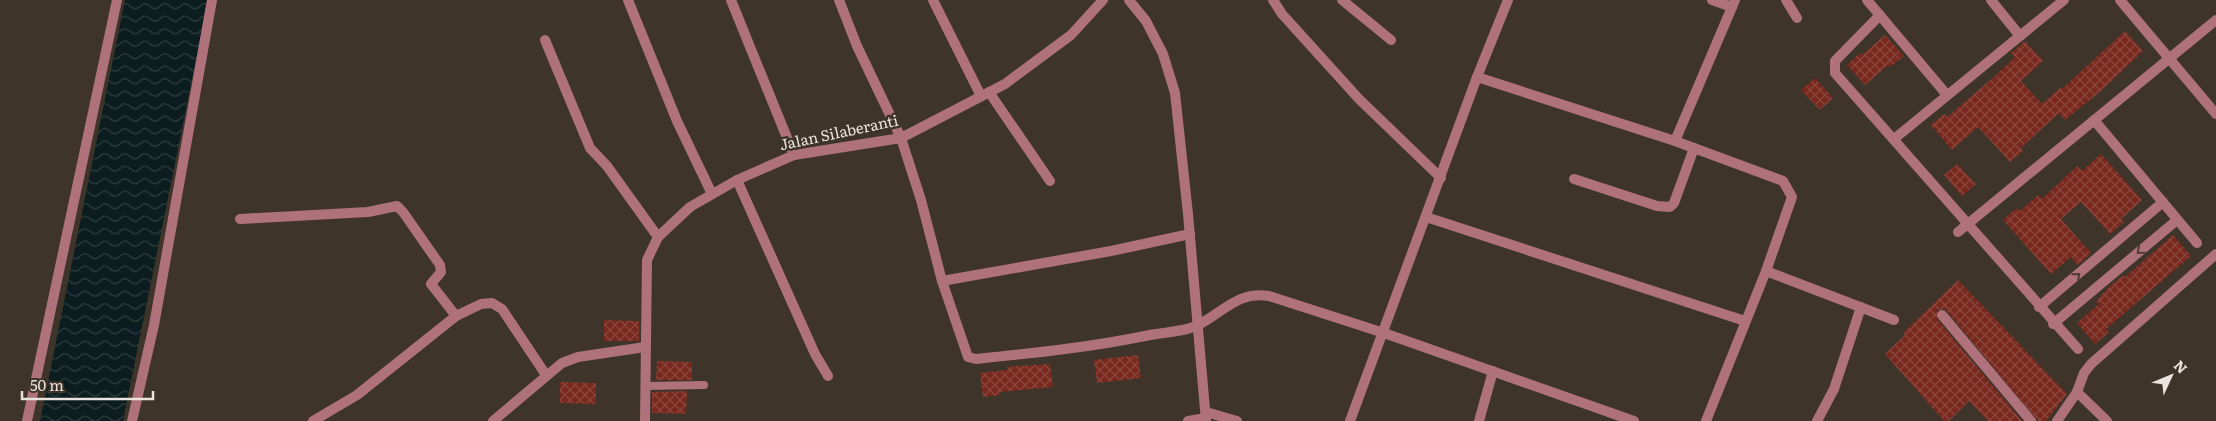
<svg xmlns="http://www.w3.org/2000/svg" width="2216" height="421" viewBox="0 0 2216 421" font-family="Literata,serif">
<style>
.water{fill:url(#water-waves)}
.building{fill:url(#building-cross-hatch)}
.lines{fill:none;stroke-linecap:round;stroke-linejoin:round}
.service{stroke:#af727b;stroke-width:8}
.minor{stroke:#af727b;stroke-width:10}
.oneway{stroke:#4f3d36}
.labels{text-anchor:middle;stroke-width:5;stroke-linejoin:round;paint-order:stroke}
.street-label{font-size:15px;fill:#ebe4de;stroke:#3e342a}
</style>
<defs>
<pattern id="water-waves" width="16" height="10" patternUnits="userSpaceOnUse" patternTransform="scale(1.25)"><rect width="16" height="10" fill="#0c1d1f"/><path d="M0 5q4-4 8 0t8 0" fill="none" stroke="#303e3f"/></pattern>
<pattern id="building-cross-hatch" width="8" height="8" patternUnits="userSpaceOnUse" patternTransform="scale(1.25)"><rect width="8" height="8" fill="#78281d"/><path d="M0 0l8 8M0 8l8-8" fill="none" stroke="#8b473d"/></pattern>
</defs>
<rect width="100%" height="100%" fill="#3e342a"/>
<polygon class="water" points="125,0 208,0 123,421 40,421"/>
<g class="building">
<polygon points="2125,31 2143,51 2102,90 2065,120 2059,113 2021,148 2023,151 2010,162 1978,127 1952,150 1931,125 1944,114 1947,117 1994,77 2015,57 2011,53 2025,41 2043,61 2021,81 2042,104 2060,88 2062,89"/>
<polygon points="1885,35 1904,56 1890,67 1888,65 1865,85 1847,65 1860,53 1862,55"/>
<polygon points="1815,78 1833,98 1820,110 1801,90"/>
<polygon points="2101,154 2142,200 2121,219 2124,222 2110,234 2081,202 2061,219 2091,253 2078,265 2071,257 2051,274 2003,220 2017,208 2020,211 2038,195 2042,199 2077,166 2082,171"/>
<polygon points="1957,164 1976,184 1962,196 1944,175"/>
<polygon points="2173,235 2191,256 2106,329 2109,332 2095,344 2077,323 2099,304 2096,301 2109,287 2123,275 2125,277"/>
<polygon points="1958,280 2067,394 2046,421 2038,421 1945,309 1937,310 1937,319 2022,421 1988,421 1969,401 1949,421 1944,421 1885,354 1905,335 1903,333"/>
<polygon points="604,320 639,321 639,341 604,341"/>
<polygon points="1138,355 1141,378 1097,383 1094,360"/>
<polygon points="657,361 692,362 692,380 656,380"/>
<polygon points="1050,364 1053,387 1000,392 1000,395 983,397 980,373 1008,370 1007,367"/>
<polygon points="560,382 596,383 596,404 560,403"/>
<polygon points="687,391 686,414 652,413 652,392"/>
</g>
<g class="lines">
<polyline class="service" points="645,386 704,385"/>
<g class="minor">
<polyline points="628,0 677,121 712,194"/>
<polyline points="731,0 794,155"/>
<path d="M839,0L857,46L901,138L921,200L942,281L968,357L976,359C1035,353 1092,347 1150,335C1164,332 1185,332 1198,325C1224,312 1237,291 1269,296L1384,333L1634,421"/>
<polyline points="933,0 981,96"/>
<polyline points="1129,0 1146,21 1163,54 1175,93 1188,214 1206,421"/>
<polyline points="1273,0 1282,14 1359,99 1441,178"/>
<polyline points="1342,0 1391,40"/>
<polyline points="1712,0 1732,7"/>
<polyline points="1786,0 1797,18"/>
<polyline points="1867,0 1947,95"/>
<polyline points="1991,0 2020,36"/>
<polyline points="2120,0 2216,114"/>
<polyline points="1880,15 1835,61 1835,73 2078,349"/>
<polyline points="545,40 590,148 607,166 658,237"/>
<polyline points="1477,77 1508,0"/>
<polyline points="989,92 1050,181"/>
<polyline points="2094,120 2197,243"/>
<polyline points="1894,139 2064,0"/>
<polyline points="1675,141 1783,181 1792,197 1766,271 1706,421"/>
<polyline points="1574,179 1657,206 1670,207 1674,203 1694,148"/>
<polyline points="737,180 815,354 828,376"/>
<polyline points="1426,217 1745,321"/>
<polyline points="240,219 368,212 397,206 403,212 440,265 441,272 431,284 456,316"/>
<polyline points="1958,232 2216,20"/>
<polyline points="1766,271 1894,320"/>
<polyline points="942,281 1111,251 1190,234"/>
<polyline points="2039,307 2163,202"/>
<polyline points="1942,315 2031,421"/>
<polyline points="2053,324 2177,220"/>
<polyline points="2077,392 2107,421"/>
<polyline points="1206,412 1237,421"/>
<polyline points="27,421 117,0"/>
<polyline points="132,421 154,325 212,0"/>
<polyline points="313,421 357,395 456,316 481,304 492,303 502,309 546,375"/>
<polyline points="493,421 562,363 578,357 645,347"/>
<polyline points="645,421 647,260 658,237 690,207 737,180 794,155 901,138 1005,84 1071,35 1103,0"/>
<polyline points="1188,421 1206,418"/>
<polyline points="1350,421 1477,77 1675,141 1735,0"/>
<polyline points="1479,421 1493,371"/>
<polyline points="1817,421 1834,389 1861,307"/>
<polyline points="2057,421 2077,392 2084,373 2091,364 2216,254"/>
</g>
</g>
<defs><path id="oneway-chevron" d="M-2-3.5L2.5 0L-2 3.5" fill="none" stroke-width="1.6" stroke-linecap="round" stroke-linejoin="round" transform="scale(1.25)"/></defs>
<g class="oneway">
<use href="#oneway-chevron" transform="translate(2140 251) rotate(140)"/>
<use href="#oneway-chevron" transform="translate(2077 276) rotate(-41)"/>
</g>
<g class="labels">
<g class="street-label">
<text transform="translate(839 133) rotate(-12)" y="5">Jalan Silaberanti</text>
</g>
</g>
<g transform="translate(2171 376) rotate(46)" stroke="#3e342a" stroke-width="4" paint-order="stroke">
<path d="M0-4L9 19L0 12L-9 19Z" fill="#ebe4de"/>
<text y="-8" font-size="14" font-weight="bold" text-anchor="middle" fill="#ebe4de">N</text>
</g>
<path d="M22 391v8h131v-8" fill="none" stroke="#ebe4de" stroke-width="2.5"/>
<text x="30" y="391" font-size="15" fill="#ebe4de" stroke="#3e342a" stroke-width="4" paint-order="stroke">50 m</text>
</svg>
